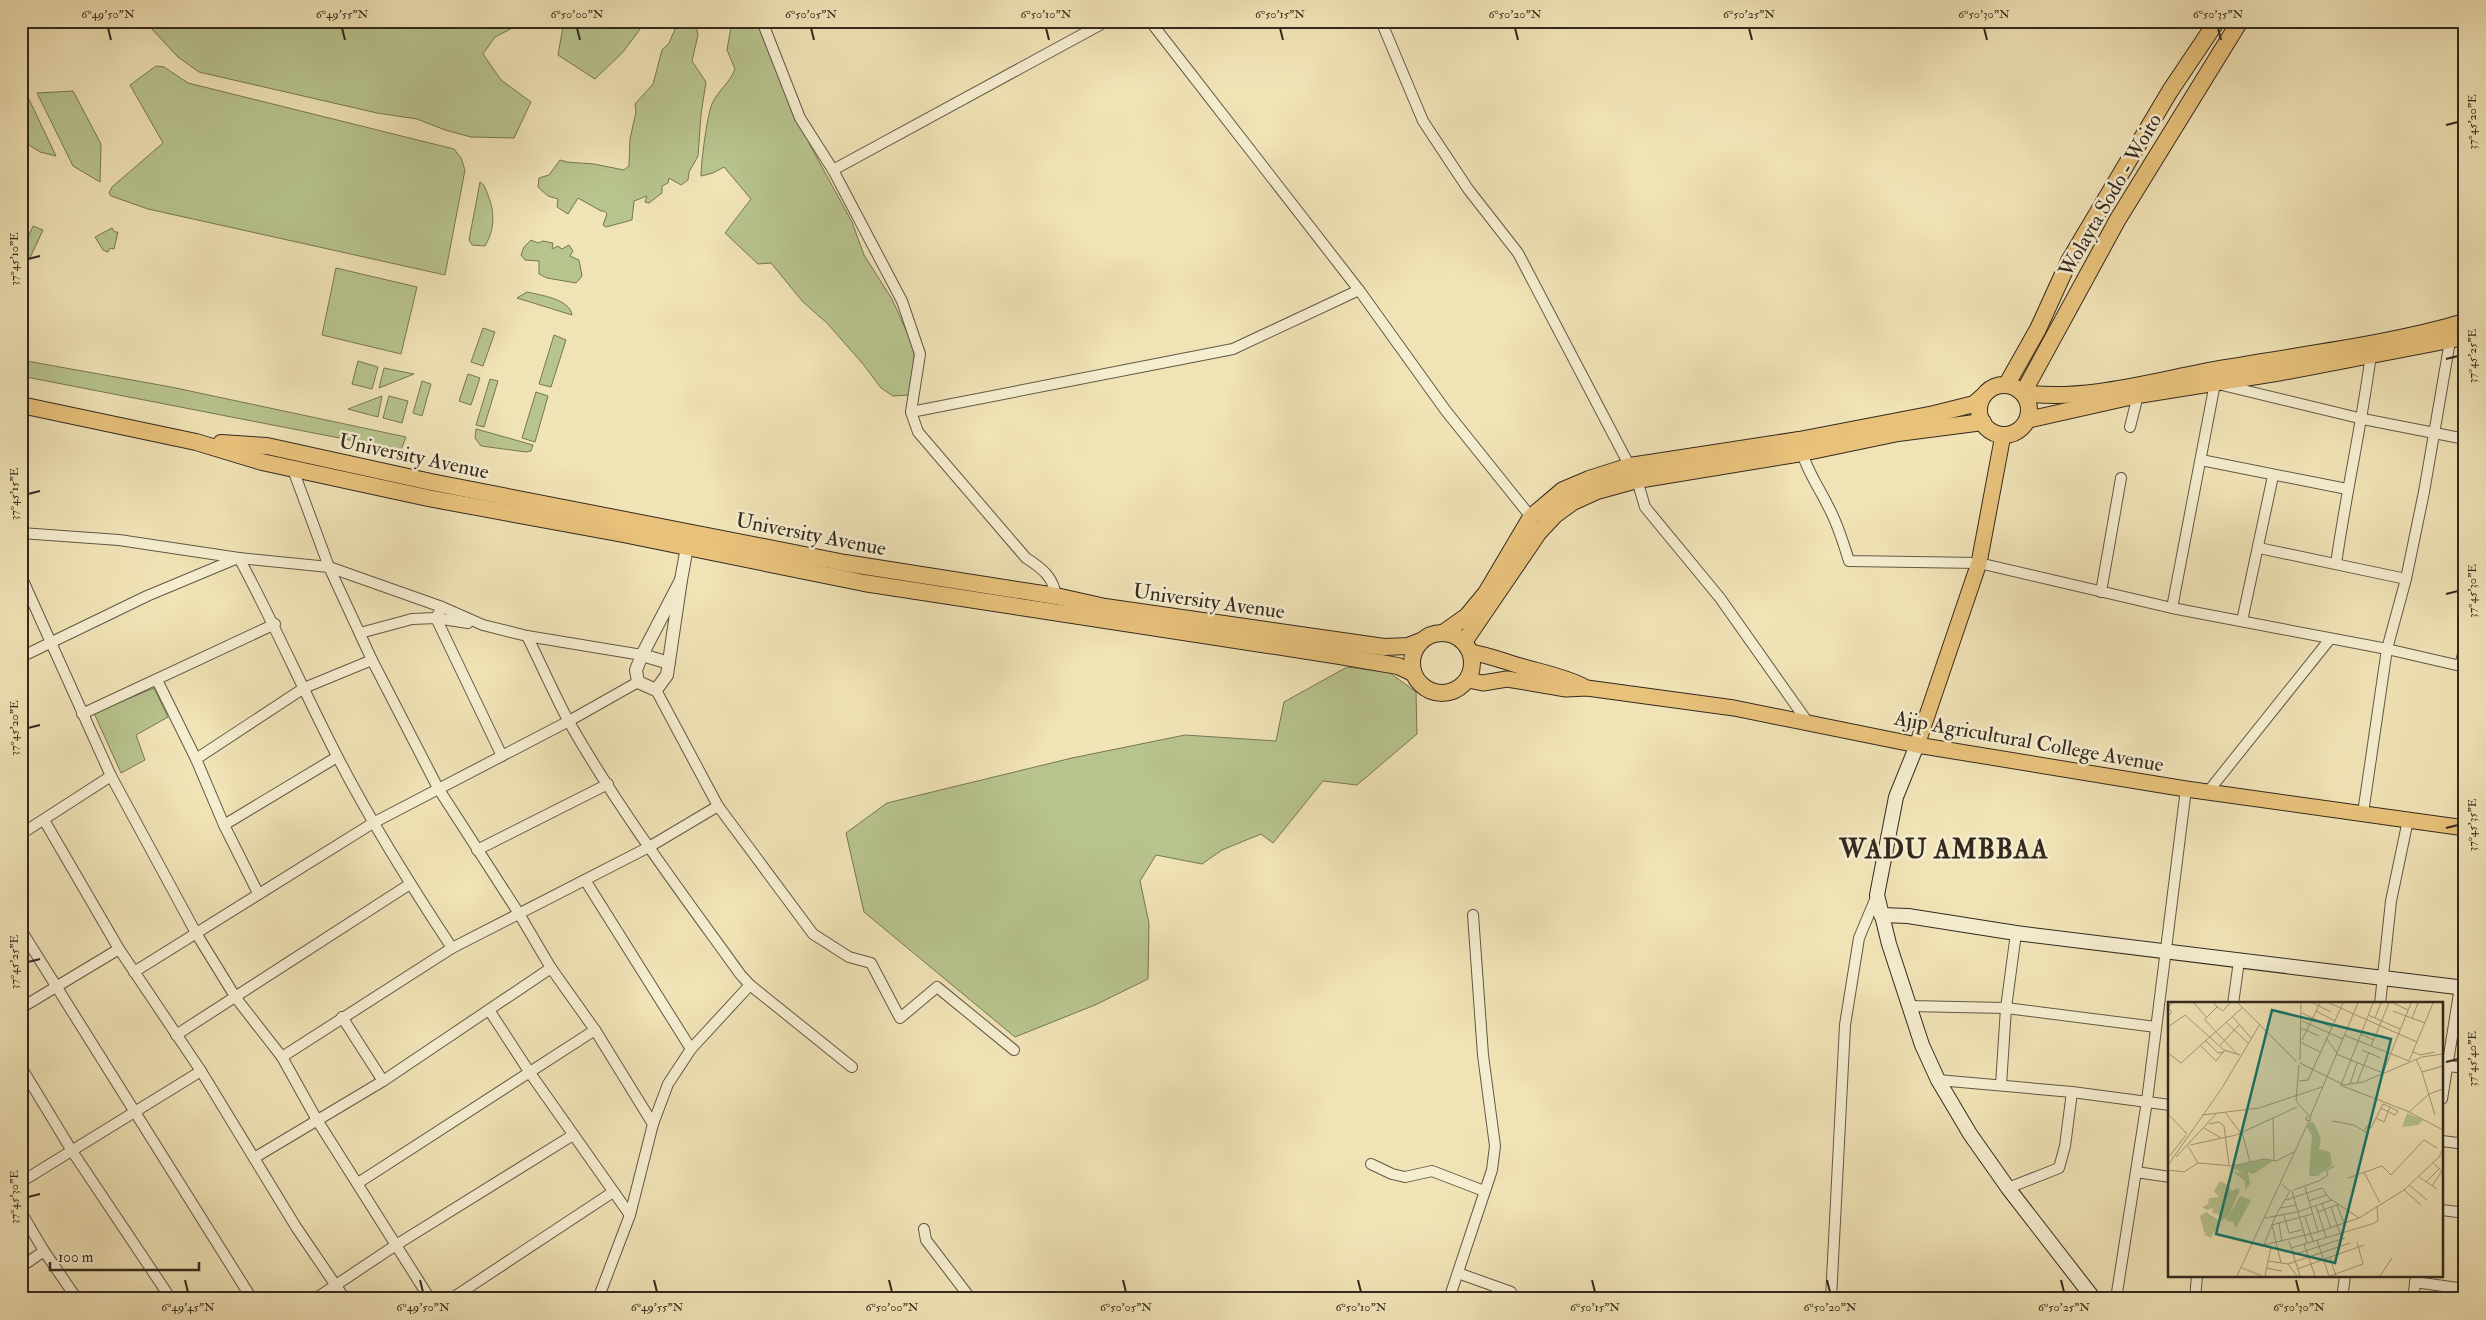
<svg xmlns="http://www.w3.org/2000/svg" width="2486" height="1320" viewBox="0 0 2486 1320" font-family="'IM FELL Double Pica',serif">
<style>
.green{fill:#b8c48e;stroke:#767656}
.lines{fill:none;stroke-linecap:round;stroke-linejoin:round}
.minor-casing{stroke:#625845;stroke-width:12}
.tertiary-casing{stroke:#625845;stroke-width:14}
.secondary-casing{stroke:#33291f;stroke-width:16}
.primary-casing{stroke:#33291f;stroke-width:17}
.trunk-casing{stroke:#33291f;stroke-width:18}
.minor{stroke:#f5edd0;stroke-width:10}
.tertiary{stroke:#f5edd0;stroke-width:12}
.secondary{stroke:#f5edd0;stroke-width:14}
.primary{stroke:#e8c27b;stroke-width:15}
.trunk{stroke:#e8c27b;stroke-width:16}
.ticks{fill:none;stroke:#33291f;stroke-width:2}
.labels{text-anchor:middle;stroke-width:5;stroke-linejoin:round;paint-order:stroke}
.street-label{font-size:21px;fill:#33291f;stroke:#f5edd0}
.district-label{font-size:26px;font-weight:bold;letter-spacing:1px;fill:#33291f;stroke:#f5edd0}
.inset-road{fill:none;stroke:#a4997a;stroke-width:1}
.view{fill:#0f766e;fill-opacity:0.15;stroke:#0f766e;stroke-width:2.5}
.inset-edge{fill:none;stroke:#33291f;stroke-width:2.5}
.neatline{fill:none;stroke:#33291f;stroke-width:2}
.ticks-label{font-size:12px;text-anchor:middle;fill:#33291f}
</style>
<rect width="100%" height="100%" fill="#f0e3b6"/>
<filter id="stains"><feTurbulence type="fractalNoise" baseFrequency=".004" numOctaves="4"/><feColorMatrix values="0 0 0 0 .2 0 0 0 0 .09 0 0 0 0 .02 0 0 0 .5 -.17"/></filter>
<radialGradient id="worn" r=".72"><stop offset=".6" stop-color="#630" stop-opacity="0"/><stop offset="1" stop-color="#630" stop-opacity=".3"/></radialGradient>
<g class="green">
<polygon points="153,21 526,21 495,37 483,54 501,80 531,102 514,138 471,137 445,130 417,119 377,113 199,72 178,57 149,26"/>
<polygon points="564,21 646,21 623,52 595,79 558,55"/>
<polygon points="681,21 695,21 698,35 692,61 706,82 701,114 698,156 689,172 688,180 681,185 669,178 668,183 662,186 662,193 649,203 645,202 647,196 634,201 632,220 606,227 603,225 607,214 604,211 601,211 578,198 568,214 557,207 558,199 548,196 538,187 539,178 549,175 560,160 567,162 594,164 624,170 629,166 630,139 636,112 635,104 653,84 662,50 669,43 676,27"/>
<path d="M732,21H763L780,70L810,145L852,222L864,255L892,299L914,348V369L910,395L893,396L881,388L863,364L827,323L803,302L771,263L758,264L725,233L751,199L724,167L713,173L701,176C701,162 707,116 712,104C718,90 730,83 735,69L727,50Z"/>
<polygon points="156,66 164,67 188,83 454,149 461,158 465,170 445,275 148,209 111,196 109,193 112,187 163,143 130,85"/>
<polygon points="73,91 101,144 100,182 73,166 37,93"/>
<polygon points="26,93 56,156 40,152 21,140 21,95"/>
<path d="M480,182C485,185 486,190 488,195C495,213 495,229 485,246L472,245L469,240Z"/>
<polygon points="33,226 43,230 21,277 21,254"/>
<polygon points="112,228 115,232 118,232 114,249 110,248 108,252 103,250 95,237"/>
<polygon points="531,240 538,243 543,241 553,243 552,249 558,246 562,249 569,245 573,251 570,256 579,260 582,276 576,283 547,278 539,274 539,261 525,260 521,255 524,247"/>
<polygon points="336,268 417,287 401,354 322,335"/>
<path d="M527,292C540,295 570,299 572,315L517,298Z"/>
<polygon points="483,328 495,332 483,366 471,362"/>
<polygon points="554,335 566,340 551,387 539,384"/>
<polygon points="21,360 171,387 406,437 401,450 21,376"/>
<polygon points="358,361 378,367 372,389 352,384"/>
<polygon points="384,368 414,374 379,388"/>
<polygon points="468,374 480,378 471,405 459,401"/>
<polygon points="490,379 498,381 484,427 476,425"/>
<polygon points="422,381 431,384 422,416 413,413"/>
<polygon points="536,392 548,396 535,442 522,438"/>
<polygon points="382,396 378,417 348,409"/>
<polygon points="389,396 408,401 402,423 383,418"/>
<polygon points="476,429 533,445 531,451 526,452 481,446 475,438"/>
<polygon points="1347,667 1390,673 1416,692 1417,734 1357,785 1323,781 1273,843 1261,834 1222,850 1202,864 1156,855 1140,881 1149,923 1148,979 1095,1005 1015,1037 864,912 846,833 887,803 1072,758 1185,735 1276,741 1284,702"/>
<polygon points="154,688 168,717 136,735 145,760 121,773 94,713"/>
</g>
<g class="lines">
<g class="minor-casing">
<g id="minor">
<path d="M762,21L800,118L833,170L902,301L920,354L911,412L918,432L1026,558C1042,568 1055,578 1056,599"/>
<polyline points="1150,21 1359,290 1446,411 1531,517"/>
<polyline points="1381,21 1423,121 1468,189 1518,253 1637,480 1645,507 1720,598 1809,724"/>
<polyline points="833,170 1107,21"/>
<polyline points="2222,385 2363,419 2465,439"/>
<polyline points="911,412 1233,349 1359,290"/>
<polyline points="2130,427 2138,395"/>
<path d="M1801,449C1806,470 1819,487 1828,506C1838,524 1843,542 1849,561L1979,563L2172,608L2387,649L2465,667"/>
<polyline points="2201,460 2347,489"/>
<polyline points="292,467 329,567 372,660 438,788 518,912 551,968 595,1030 653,1124"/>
<polyline points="21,533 119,540 239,558 329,567 442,607 483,625 527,636 642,655"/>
<polyline points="2259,548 2406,579"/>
<path d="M239,558C274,623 303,690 337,756C371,822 411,886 452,948"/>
<path d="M2336,564C2346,493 2362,424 2371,354"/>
<polyline points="21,576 111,776 196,933 236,998 282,1057 452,948 649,847 718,806"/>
<polyline points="2101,592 2121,478"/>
<polyline points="442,607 436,618 502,756"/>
<polyline points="2172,608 2216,378"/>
<polyline points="2242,621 2273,476"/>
<polyline points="360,633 412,619 436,618 468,623"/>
<path d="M527,636C541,664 554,694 569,722C619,810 681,892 740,974L750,985L691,1049L668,1084L653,1124L630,1215L598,1299"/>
<polyline points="21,657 147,596 238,558"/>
<polyline points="2460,666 2465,646"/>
<polyline points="157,680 196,759"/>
<polyline points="656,690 718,806 813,934 849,957 871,963 900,1018 937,987 1014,1050"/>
<polyline points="82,714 275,624"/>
<polyline points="2207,793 2330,639"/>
<polyline points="2363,813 2387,649 2406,579 2424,492 2450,341"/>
<polyline points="44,820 119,949 201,1071 296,1227 345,1299"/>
<polyline points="224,825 337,757"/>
<polyline points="21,834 111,776"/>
<polyline points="477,850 608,784"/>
<polyline points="585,880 691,1049"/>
<polyline points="258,893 224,825 196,759 304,688 372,660"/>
<polyline points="21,930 252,1299"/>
<polyline points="134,972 373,823 569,721 638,682"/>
<polyline points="750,985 852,1067"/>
<polyline points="2233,1004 2239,961"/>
<polyline points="2380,1004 2391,901 2408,820"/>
<polyline points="1909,1006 2006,1008 2156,1027"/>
<polyline points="21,1008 119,949"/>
<polyline points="489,1010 530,1073 630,1215"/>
<polyline points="342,1017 383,1081"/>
<polyline points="176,1035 410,884"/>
<polyline points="282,1057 317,1120 430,1299"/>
<polyline points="2448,1066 2465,1068"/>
<polyline points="21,1067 72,1151 171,1299"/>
<polyline points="1938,1080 2072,1092 2170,1105"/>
<polyline points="2001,1085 2006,1008 2016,933"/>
<polyline points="2442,1099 2460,987"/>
<polyline points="2442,1141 2465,1144"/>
<polyline points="254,1158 383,1081 551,968"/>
<polyline points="1371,1164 1392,1174 1405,1177 1432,1171 1484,1191"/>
<polyline points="2136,1172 2170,1177"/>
<polyline points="21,1182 201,1071"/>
<polyline points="358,1183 595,1030"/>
<polyline points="2008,1188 2059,1168 2065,1146 2072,1092"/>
<polyline points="2442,1210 2465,1213"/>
<polyline points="21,1212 44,1251 77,1299"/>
<polyline points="924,1229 926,1240 971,1299"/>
<polyline points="21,1267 44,1251"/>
<polyline points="1458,1273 1511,1292 1514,1299"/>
<polyline points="2415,1282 2465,1289"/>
<polyline points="315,1299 396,1245 573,1135"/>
<polyline points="451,1299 613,1192"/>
<polyline points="1449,1299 1492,1170 1495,1146 1483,1055 1473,915"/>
<polyline points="1831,1299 1845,1025 1859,938 1877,895"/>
<polyline points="2116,1299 2147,1101 2186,789"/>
<polyline points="2195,1299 2197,1276"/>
<polyline points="2342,1299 2345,1276"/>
<polyline points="2413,1299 2416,1276"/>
</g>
</g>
<g class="tertiary-casing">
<g id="tertiary">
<polyline points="642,655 681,580 687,547"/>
<polyline points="669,663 642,655 636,670 638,682 656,690 667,675 681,580"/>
</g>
</g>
<g class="secondary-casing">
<g id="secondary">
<polyline points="1917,745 1896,797 1877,895 1889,944 1922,1045 1938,1080 1970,1134 2008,1188 2094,1299"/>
<polyline points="1881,915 1908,916 2016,933 2465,988"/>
</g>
</g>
<g class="primary-casing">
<g id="primary">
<path d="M1470,652C1488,655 1503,661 1520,666C1541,672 1563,676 1583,686"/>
<polyline points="1468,680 1483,683 1507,679 1566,689 1587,688 1734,708 1917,745 2186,789 2465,828"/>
<polyline points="1917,745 1979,563 2003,435"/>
</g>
</g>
<g class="trunk-casing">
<g id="trunk">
<path d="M2240,21L2118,219L2023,393C2090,402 2160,379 2226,368C2305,354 2387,345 2465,322"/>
<polyline points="2007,384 2038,329 2069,261 2170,91 2217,21"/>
<circle cx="2004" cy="410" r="25"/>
<polyline points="21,405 196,442 262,462 428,498 623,534 864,583 1340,656 1398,666 1413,673"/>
<polyline points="2027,420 2138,395 2282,372 2465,337"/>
<polyline points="221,443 267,446 431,482 845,563 1056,596 1105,607 1384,647 1408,646 1421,641"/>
<circle cx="1442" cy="663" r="30"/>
<polyline points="1443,633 1467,616 1486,593 1531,517 1563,490 1589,479 1630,466 1799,440 1934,414 1974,404 1982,397"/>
<polyline points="1464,642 1539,532 1555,515 1573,502 1597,491 1637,480 1802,453 1898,433 1983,422"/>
</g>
</g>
<use href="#minor" class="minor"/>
<use href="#tertiary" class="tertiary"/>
<use href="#secondary" class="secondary"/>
<use href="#primary" class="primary"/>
<use href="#trunk" class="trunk"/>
</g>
<path class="ticks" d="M108,28L111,40M342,28L345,40M577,28L580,40M811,28L814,40M1046,28L1049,40M1280,28L1283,40M1515,28L1518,40M1749,28L1752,40M1984,28L1987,40M2218,28L2221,40M2446,125L2458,122M28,259L40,256M2446,359L2458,356M28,494L40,491M2446,594L2458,591M28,728L40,725M2446,828L2458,825M28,962L40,959M2446,1062L2458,1059M28,1197L40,1194M185,1280L188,1292M420,1280L423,1292M654,1280L657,1292M889,1280L892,1292M1123,1280L1126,1292M1358,1280L1361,1292M1592,1280L1595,1292M1827,1280L1830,1292M2061,1280L2064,1292M2296,1280L2299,1292"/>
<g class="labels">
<g class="street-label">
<text transform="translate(2110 195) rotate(-60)" y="7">Wolayta Sodo - Woito</text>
<text transform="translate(414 456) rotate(12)" y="7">University Avenue</text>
<text transform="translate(811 534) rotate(11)" y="7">University Avenue</text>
<text transform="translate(1209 601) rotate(8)" y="7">University Avenue</text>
<text transform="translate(2029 741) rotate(10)" y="7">Ajip Agricultural College Avenue</text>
</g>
<g class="district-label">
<text x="1944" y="858">WADU AMBBAA</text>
</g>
</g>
<g transform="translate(2168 1002)">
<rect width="275" height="275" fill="#f0e3b6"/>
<path d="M239,111L255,118L250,123L234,125ZM142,120L146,121L153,136L151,147L162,150L164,163L150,174H142L141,170L144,134L139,125ZM100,157L104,160L85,172L80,170L82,182L77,187V179L65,170L75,171L62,165ZM52,179L60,183L64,189L69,186L72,188L60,215L54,219L50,212L44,211L45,206L39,208L34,205L40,202L41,196L51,195L46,189ZM72,194L83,198L68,226L65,220L58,219ZM38,210L52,219L43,236L37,233L32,214Z" fill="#b8c48e"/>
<path class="inset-road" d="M26,1L39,16M70,1L128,59M145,1L163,10M161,1L249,40M225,1L240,8M49,5L55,9L62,1M148,9L167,19M225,9L257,21M134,11L163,25M200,13L232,27M0,14L4,10L0,6L4,1M64,14L83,36M207,16L213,1M244,16L250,1M36,18L49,5L46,1M37,18L69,52M134,19L175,37M58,20L80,41M0,25L17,13L56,48L72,53M133,26L151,34M192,32L206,38M176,33L241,59L265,1M158,36L169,51M37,38L50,51L56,50M134,38L152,1M132,40L152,50M32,43L48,59L57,48M52,43L71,23M203,44L221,1M194,48L213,56M245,50L252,53L267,50M0,51L13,61L74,6M168,52L215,71M248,57L254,70L275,64M132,58L133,1M132,61L176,83L195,80L254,55L275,52M131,63L128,99L142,115V119L138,118L139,114M254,70L267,113M215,71L243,1M131,79L140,78L175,1M189,81L201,50M182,82L189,61M172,83L239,109L275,128M173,83L205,1M57,110L72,130M241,110L261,92L275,87M0,112L19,132M34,113L91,106L154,85M142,115L190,1M105,116L106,159M208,116L216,120L222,105M164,119L186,123L201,132M41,122L51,120L56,124L61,163M36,126L53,136M196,129L199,124L203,126L215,102L230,109L227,113L213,106M74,130L82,160M22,143L68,133L129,105M20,144L30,161M8,155L49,111M0,156L18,133M0,163L54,86L92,22M0,168L16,170L30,161L65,164L96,157L108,159L126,150M196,170L212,201M251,175L269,187M180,176L214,164L223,173L256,138L269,146M258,180L272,166M113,182L122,189L107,215L96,243L150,230L137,185M241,183L259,198M264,184L274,169L265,161M125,188L151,179L160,173L158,169L166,164M236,188L253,203M124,189L139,241M118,198L154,186L161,196L191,216M141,199L158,193M154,201L163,226M169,203L176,221M148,204L158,235M163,205L174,237M113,206L128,203M150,210L171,202M116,213L121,231L134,228M137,215L145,239M97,216L129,210L164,198M111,221L114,240M104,223L144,212M104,223L113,261M150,230L191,216L236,188L271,155L275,147M149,238L161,274M121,239L132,274M136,242L147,274M123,246L204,222L210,219L209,204M125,253L177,236M162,256L168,274M100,259L120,262L129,274M120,262L182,241M74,266L94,274M98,266L114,269M129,267L196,243M69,274L141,119M97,274L103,245M162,274L195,262L189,240M212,274L224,256"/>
<path class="view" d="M104,8L223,37L167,261L48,232Z"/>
<rect width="275" height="275" class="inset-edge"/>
</g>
<rect width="2486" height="1320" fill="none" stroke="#f0e3b6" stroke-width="55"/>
<path d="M50 1262v8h149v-8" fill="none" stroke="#33291f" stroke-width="2.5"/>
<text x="58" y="1262" font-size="15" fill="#33291f" stroke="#f5edd0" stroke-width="4" paint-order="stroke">100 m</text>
<rect x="28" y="28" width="2430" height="1264" class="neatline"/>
<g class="ticks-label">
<text x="108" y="18">6°49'50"N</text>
<text x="342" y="18">6°49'55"N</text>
<text x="577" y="18">6°50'00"N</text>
<text x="811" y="18">6°50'05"N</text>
<text x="1046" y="18">6°50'10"N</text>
<text x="1280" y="18">6°50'15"N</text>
<text x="1515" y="18">6°50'20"N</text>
<text x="1749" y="18">6°50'25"N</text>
<text x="1984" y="18">6°50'30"N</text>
<text x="2218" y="18">6°50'35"N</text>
<text transform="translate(2472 122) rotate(-90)" y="4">37°45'20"E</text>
<text transform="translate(14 259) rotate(-90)" y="4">37°45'10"E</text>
<text transform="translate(2472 356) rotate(-90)" y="4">37°45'25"E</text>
<text transform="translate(14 494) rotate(-90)" y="4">37°45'15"E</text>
<text transform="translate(2472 591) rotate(-90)" y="4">37°45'30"E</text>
<text transform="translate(14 728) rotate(-90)" y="4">37°45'20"E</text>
<text transform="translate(2472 825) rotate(-90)" y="4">37°45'35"E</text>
<text transform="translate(14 962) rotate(-90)" y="4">37°45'25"E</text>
<text transform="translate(2472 1059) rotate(-90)" y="4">37°45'40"E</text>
<text transform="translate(14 1197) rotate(-90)" y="4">37°45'30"E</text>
<text x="188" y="1311">6°49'45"N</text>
<text x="423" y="1311">6°49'50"N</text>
<text x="657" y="1311">6°49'55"N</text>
<text x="892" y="1311">6°50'00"N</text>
<text x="1126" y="1311">6°50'05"N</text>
<text x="1361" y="1311">6°50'10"N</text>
<text x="1595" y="1311">6°50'15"N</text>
<text x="1830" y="1311">6°50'20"N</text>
<text x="2064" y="1311">6°50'25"N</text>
<text x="2299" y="1311">6°50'30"N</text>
</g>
<rect width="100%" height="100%" filter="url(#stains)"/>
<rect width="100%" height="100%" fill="url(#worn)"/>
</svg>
